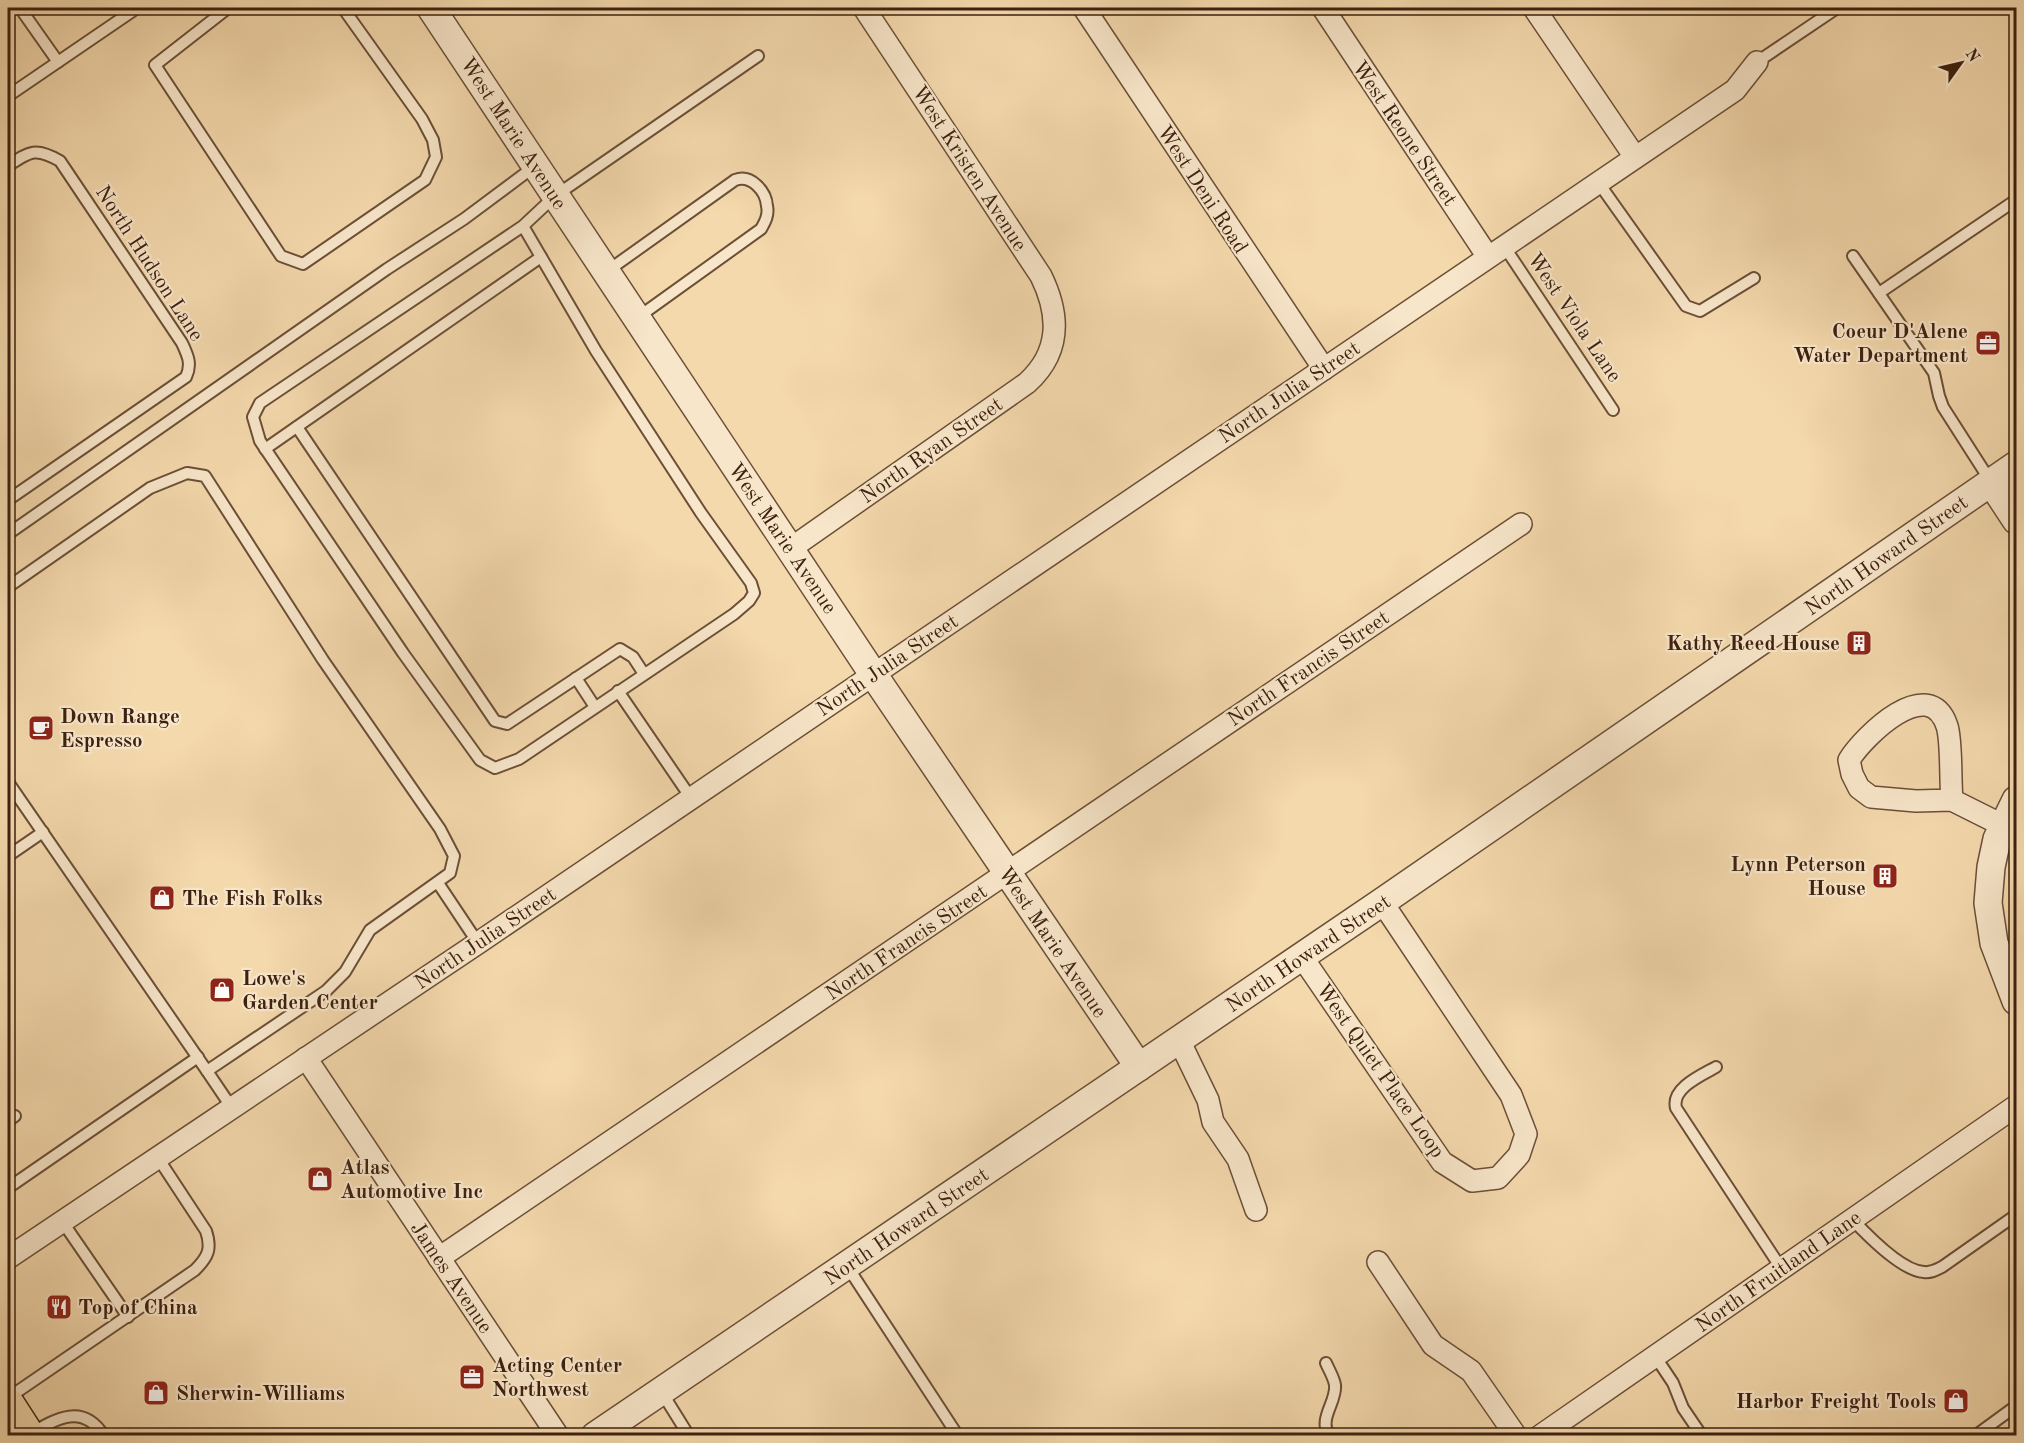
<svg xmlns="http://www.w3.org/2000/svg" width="2024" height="1443" viewBox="0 0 2024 1443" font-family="'Old Standard TT',serif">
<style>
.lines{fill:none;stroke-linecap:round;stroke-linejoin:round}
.service-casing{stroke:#6b4f37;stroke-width:14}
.minor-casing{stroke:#6b4f37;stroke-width:24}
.tertiary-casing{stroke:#6b4f37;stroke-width:30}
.primary-casing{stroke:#3d2110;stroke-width:36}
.service{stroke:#f8e6ca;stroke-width:10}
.minor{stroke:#f8e6ca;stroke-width:21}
.tertiary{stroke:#f8e6ca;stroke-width:27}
.primary{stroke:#f4d9ad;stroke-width:33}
.labels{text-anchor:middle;stroke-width:4.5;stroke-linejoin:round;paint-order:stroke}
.street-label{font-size:21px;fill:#3d2110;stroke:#f8e6ca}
.poi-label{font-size:21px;font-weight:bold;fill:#3d2110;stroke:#f8e6ca;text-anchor:start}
</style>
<rect width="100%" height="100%" fill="#f4d9ad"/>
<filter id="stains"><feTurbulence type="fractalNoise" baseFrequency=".00333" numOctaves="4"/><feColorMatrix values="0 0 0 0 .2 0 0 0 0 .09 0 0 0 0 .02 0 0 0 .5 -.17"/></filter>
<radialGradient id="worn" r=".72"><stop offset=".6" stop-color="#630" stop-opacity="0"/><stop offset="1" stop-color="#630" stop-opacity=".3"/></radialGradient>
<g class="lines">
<g class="service-casing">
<g id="service">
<polyline points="20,8 58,62"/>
<polyline points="228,8 155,65 281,256 303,264 425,180 436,157 433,140 422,119 343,8"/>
<polyline points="1757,62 1837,8"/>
<polyline points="8,96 137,8"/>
<path d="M8,166C30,151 36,147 60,161L182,343C188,356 192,364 186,377L8,500"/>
<polyline points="1598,182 1686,306 1700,311 1754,278"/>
<polyline points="523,226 596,351 701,513 751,583 754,593 749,601 734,614 519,759 495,768 480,760 403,653 260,441 253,417 260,403 523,226 555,196 758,56"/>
<polyline points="1504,246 1613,410"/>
<polyline points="1853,256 1934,373 1939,396 1943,407 1991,482"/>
<path d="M606,272L735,180C751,174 766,191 767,206C769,215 765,222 761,229L637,318"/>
<polyline points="1879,293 2016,200"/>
<polyline points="297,427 495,721 507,724 620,649 633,657 644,674"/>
<polyline points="265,449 541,257"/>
<polyline points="8,534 387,269 464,219 535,166"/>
<polyline points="8,587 150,488 187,473 205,476 323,660 440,829 454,856 450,873 370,930 345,972 326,991 207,1071 232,1108"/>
<polyline points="576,678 595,707"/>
<polyline points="618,691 691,798"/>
<polyline points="8,782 207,1071"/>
<polyline points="8,856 43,832"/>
<polyline points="438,883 478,943"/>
<path d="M1716,1067C1702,1075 1671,1088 1676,1108L1781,1268"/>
<polyline points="8,1121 15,1116"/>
<polyline points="8,1188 198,1057"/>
<path d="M1852,1219C1867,1235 1902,1271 1924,1272C1931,1273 1936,1270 1942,1267L2016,1215"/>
<polyline points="62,1221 128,1317"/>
<polyline points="847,1266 958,1436"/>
<polyline points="1655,1356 1673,1383 1683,1408 1702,1436"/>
<path d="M1326,1363C1329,1370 1334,1378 1335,1385C1337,1402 1318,1418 1329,1436"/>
<polyline points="661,1391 689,1436"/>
<path d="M8,1398L195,1270C208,1257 212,1249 206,1231L158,1158"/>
<path d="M30,1434C57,1418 83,1403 104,1436"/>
<polyline points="1975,1436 2016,1406"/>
</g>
</g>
<g class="minor-casing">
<g id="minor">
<polyline points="1084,8 1324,369"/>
<polyline points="1323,8 1488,257"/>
<polyline points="1534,8 1635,157"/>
<path d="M790,549L1027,383C1061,352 1060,315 1041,276L864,8"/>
<path d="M1952,800C1950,781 1952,741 1947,726C1929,672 1864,736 1849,760L1852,774L1859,788L1871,797L1916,801L1952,800L2004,826"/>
<polyline points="1302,957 1442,1162 1472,1181 1498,1178 1519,1155 1526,1134 1511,1095 1382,902"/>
<polyline points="1179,1040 1208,1100 1213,1122 1238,1159 1256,1210"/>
<polyline points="306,1058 558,1436"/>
<polyline points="8,1258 478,943 1735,90 1757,62"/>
<polyline points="439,1258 1521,524"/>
<polyline points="1378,1262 1433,1345 1471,1371 1516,1436"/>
<polyline points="1540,1436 2016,1106"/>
</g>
</g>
<g class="tertiary-casing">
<g id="tertiary">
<polyline points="431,8 873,674 1139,1067"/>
<polyline points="1991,482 2016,520"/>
<polyline points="2016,800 1997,839 1991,867 1988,903 1994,943 2016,1001"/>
<polyline points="595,1436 1382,902 2016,465"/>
</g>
</g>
<g class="primary-casing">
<polyline id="primary" points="8,1405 28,1436"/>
</g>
<use href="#service" class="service"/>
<use href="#minor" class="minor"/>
<use href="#tertiary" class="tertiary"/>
<use href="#primary" class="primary"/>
</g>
<defs>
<g id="office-square" transform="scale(1.35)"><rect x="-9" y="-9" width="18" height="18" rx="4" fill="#8f2418" stroke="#f8e6ca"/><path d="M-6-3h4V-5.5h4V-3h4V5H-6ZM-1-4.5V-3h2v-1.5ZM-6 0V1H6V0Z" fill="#fff"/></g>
<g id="building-square" transform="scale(1.35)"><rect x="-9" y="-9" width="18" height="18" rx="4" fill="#8f2418" stroke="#f8e6ca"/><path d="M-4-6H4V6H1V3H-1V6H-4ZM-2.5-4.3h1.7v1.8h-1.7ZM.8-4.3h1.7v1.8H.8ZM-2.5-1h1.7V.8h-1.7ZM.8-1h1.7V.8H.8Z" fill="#fff"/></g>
<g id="cafe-square" transform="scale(1.35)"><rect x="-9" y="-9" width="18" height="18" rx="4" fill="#8f2418" stroke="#f8e6ca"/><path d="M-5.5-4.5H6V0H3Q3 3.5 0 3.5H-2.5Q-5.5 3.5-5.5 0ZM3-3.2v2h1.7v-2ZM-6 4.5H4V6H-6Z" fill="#fff"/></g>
<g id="shop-square" transform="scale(1.35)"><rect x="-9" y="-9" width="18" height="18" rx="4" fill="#8f2418" stroke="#f8e6ca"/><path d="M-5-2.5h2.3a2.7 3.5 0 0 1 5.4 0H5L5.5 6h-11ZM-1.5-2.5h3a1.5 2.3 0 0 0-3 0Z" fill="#fff"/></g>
<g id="restaurant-square" transform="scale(1.35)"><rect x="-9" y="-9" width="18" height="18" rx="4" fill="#8f2418" stroke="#f8e6ca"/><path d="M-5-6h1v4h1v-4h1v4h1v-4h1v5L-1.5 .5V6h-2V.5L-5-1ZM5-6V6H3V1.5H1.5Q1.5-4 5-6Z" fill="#fff"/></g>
</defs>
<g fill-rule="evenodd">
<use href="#office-square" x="1988" y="343"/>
<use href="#building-square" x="1859" y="643"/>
<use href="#cafe-square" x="41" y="728"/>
<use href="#building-square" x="1885" y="876"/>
<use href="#shop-square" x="162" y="898"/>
<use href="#shop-square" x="222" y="990"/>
<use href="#shop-square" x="320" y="1179"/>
<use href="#restaurant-square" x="59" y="1307"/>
<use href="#office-square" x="472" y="1377"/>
<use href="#shop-square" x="156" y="1393"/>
<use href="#shop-square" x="1956" y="1401"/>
</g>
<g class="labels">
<g class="street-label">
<text transform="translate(514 133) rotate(57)" y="7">West Marie Avenue</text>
<text transform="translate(1405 133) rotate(56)" y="7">West Reone Street</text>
<text transform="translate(970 168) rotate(57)" y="7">West Kristen Avenue</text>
<text transform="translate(1203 189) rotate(57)" y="7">West Deni Road</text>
<text transform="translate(150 263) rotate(57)" y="7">North Hudson Lane</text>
<text transform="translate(1575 317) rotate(56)" y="7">West Viola Lane</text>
<text transform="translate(1289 392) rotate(-34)" y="7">North Julia Street</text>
<text transform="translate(931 450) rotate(-35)" y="7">North Ryan Street</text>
<text transform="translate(783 538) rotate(56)" y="7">West Marie Avenue</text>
<text transform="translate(1886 555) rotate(-35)" y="7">North Howard Street</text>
<text transform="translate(887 665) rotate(-34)" y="7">North Julia Street</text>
<text transform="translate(1308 668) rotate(-34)" y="7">North Francis Street</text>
<text transform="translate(485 938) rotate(-34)" y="7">North Julia Street</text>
<text transform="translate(906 942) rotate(-34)" y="7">North Francis Street</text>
<text transform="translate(1053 942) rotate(56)" y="7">West Marie Avenue</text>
<text transform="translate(1308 953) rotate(-34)" y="7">North Howard Street</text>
<text transform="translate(1381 1070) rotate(55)" y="7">West Quiet Place Loop</text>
<text transform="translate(906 1226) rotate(-34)" y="7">North Howard Street</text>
<text transform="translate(1778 1271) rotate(-35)" y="7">North Fruitland Lane</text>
<text transform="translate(452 1277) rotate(56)" y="7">James Avenue</text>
</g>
<g class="poi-label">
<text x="1968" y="338" text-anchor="end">Coeur D'Alene<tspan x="1968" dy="24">Water Department</tspan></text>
<text x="1840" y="650" text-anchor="end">Kathy Reed House</text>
<text x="60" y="723">Down Range<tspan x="60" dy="24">Espresso</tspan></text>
<text x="1866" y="871" text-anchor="end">Lynn Peterson<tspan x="1866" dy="24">House</tspan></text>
<text x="182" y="905">The Fish Folks</text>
<text x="242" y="985">Lowe's<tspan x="242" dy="24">Garden Center</tspan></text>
<text x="340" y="1174">Atlas<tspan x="340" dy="24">Automotive Inc</tspan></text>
<text x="78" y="1314">Top of China</text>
<text x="492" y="1372">Acting Center<tspan x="492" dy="24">Northwest</tspan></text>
<text x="176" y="1400">Sherwin-Williams</text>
<text x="1936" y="1408" text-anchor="end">Harbor Freight Tools</text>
</g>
</g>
<rect width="2024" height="1443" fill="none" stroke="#f4d9ad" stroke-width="30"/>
<rect x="9" y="9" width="2006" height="1425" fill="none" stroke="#3d2110" stroke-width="3"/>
<rect x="15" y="15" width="1994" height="1413" fill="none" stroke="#3d2110" stroke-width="1.5"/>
<g transform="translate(1961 63) rotate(56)" stroke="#f8e6ca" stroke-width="4.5" paint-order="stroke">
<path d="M0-4.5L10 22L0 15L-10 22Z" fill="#3d2110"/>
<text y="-9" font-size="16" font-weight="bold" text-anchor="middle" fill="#3d2110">N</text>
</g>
<rect width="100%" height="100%" filter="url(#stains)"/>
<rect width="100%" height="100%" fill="url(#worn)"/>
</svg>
